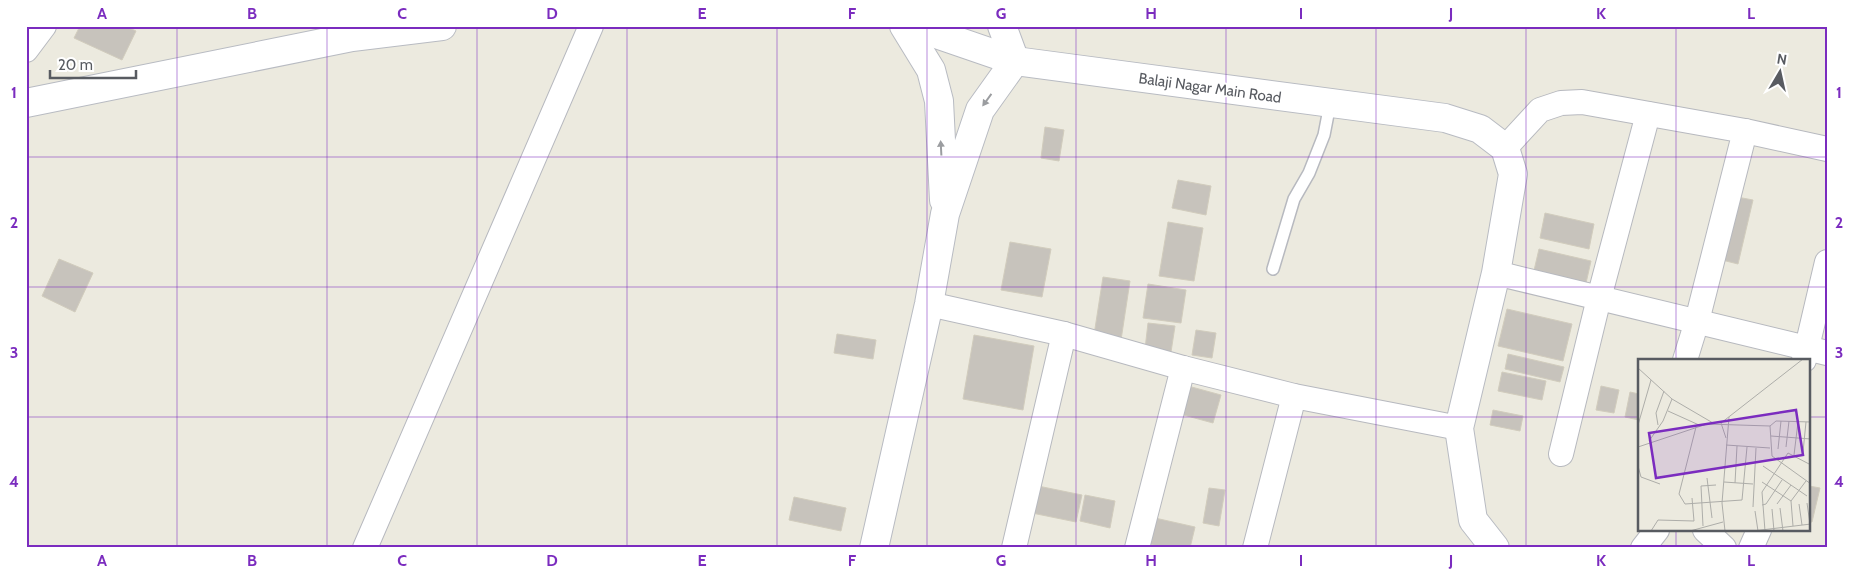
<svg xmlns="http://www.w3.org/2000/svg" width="1853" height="574" viewBox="0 0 1853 574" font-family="Cabin,sans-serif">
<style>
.building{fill:#c7c3bc;stroke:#d1ccbd}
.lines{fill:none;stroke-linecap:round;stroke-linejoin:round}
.lane-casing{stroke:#b7b9bf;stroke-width:14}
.street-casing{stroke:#b7b9bf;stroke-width:26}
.secondary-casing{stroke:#b8bbc2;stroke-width:30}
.lane{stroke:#fff;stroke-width:11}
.street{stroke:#fff;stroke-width:24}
.secondary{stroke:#fff;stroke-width:28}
.oneway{fill:#9b9da0}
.grid{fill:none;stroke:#7b2cbf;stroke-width:1;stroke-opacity:0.55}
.labels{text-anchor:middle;stroke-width:4;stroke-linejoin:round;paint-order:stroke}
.street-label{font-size:15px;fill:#585b61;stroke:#fff}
.inset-road{fill:none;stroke:#adada9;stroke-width:1}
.view{fill:#7b2cbf;fill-opacity:0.15;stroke:#7b2cbf;stroke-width:2.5}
.inset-edge{fill:none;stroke:#585b61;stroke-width:2.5}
.neatline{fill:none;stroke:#7b2cbf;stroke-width:2}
.grid-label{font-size:16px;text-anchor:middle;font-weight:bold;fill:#7b2cbf}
</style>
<rect width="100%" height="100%" fill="#eceadf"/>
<g class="building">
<polygon points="80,26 125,26 136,31 122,60 74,38"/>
<polygon points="1045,127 1064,130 1059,161 1041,158"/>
<polygon points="1178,180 1211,186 1206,215 1172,208"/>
<polygon points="1737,197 1753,200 1738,264 1722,260"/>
<polygon points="1545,213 1594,224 1589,249 1540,238"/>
<polygon points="1168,222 1203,228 1194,281 1159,276"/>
<polygon points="1010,242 1051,249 1042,297 1001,290"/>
<polygon points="1539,249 1591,261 1584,292 1532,279"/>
<polygon points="59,259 93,273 75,312 42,296"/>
<polygon points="1103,277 1130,281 1121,340 1094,335"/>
<polygon points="1148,284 1186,290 1181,323 1143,318"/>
<polygon points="1507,309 1572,324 1563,361 1498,346"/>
<polygon points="1148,323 1175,326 1171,352 1145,349"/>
<polygon points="1196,330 1216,333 1212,358 1192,355"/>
<polygon points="837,334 876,340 873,359 834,353"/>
<polygon points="974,335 1034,346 1023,410 963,399"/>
<polygon points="1508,354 1564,367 1560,382 1505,369"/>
<polygon points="1502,372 1546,381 1542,400 1498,391"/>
<polygon points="1188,386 1221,395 1213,423 1180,414"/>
<polygon points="1601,386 1619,390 1614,413 1596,410"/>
<polygon points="1630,392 1639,394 1639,420 1625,417"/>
<polygon points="1493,410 1523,416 1520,431 1490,425"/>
<polygon points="1038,486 1082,495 1076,522 1032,513"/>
<polygon points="1809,486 1820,488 1812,522 1809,522"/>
<polygon points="1209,488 1225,490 1219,526 1203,523"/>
<polygon points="1085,495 1115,501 1110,528 1080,521"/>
<polygon points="794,497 846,508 841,531 789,520"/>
<polygon points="1155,518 1195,527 1190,548 1166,548 1149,544"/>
</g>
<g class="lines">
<g class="lane-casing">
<polyline id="lane" points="1273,269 1294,199 1309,173 1324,135 1330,104"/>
</g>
<g class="street-casing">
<g id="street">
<polyline points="26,50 44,26"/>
<polyline points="1505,148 1540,110 1561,103 1582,102 1745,131 1827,149"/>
<polyline points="1496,273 1827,353"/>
<polyline points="929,304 1064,334 1183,368 1294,396 1459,428"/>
<polyline points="1685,360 1697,321 1745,131"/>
<polyline points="1804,360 1827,262"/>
<polyline points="1561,454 1599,298 1648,114"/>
<polyline points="1705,530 1724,548"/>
<polyline points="365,548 591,26"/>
<polyline points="1014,548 1064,334"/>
<polyline points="1137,548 1183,368"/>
<polyline points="1255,548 1294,396"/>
<polyline points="1643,548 1657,530"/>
<polyline points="1751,548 1759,530"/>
</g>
</g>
<g class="secondary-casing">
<g id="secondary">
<polyline points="904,26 931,70 939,101 944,200"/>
<polyline points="913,26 1015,61 1445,118 1480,129 1505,148 1513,174 1496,273 1459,428 1473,520 1495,548"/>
<polyline points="26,103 352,37 442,26"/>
<polyline points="874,548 929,304 945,214 980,110 1015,61 1002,26"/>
</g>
</g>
<use href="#lane" class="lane"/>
<use href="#street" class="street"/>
<use href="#secondary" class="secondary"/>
</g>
<defs><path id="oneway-solid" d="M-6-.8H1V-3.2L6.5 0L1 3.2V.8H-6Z" transform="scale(1.25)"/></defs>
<g class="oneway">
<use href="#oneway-solid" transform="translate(987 100) rotate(126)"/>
<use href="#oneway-solid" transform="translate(941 148) rotate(-93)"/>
</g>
<path class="grid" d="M177,26V548M327,26V548M477,26V548M627,26V548M777,26V548M927,26V548M1076,26V548M1226,26V548M1376,26V548M1526,26V548M1676,26V360M26,157H1827M26,287H1827M26,417H1639M1809,417H1827M1676,530V548"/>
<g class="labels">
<g class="street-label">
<text transform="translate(1210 88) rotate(8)" y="5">Balaji Nagar Main Road</text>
</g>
</g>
<g transform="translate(1638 359)">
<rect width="172" height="172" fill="#eceadf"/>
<path class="inset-road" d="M0,9L34,40L75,64M30,52L61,66M0,66L13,21M20,66L18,54L26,32M132,67L134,97L173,125M132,67L138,62L173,63M58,68L41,135L47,145L104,141L109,88M133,77L173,80M88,79L83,64L165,0M11,82L25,62L34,40M88,86L132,89M0,88L69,65L132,67M148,88L151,62M140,90L143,62M165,93L168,63M156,96L160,63M0,107L3,118L22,125M125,107L169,137M69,119L74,159M86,123L115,125M124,123L153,142M97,124L99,87M169,144L172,165M139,145L153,126M161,145L164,166M124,146L128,145L144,121M115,148L118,89M142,149L145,172M134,150L136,172M117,152L120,172M65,167L63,127L78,126M155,167L153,142L168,122M13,172L20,161L56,162L54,139M52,172L85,163M87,172L84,144L91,58M115,172L173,165M127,172L124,133L150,94L173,106"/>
<path class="view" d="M158,51L165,96L18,119L11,74Z"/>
<rect width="172" height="172" class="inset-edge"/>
</g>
<rect width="1853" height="574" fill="none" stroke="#ffffff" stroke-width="55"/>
<g transform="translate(1780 72) rotate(9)" stroke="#ffffff" stroke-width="4" paint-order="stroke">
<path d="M0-4L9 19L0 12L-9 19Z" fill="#585b61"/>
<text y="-8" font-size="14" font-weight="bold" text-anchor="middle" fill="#585b61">N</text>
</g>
<path d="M50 70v8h86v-8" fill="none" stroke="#585b61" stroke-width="2.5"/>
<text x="58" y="70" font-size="15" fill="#585b61" stroke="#ffffff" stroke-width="4" paint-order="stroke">20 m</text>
<rect x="28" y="28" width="1798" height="518" class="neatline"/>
<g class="grid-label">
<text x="102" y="19">A</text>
<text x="252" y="19">B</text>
<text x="402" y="19">C</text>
<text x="552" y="19">D</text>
<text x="702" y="19">E</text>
<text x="852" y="19">F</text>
<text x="1001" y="19">G</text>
<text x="1151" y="19">H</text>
<text x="1301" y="19">I</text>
<text x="1451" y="19">J</text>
<text x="1601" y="19">K</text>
<text x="1751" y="19">L</text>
<text x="14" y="98">1</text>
<text x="1839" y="98">1</text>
<text x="14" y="228">2</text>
<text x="1839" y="228">2</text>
<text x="14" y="358">3</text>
<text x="1839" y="358">3</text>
<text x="14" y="487">4</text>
<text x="1839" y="487">4</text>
<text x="102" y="566">A</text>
<text x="252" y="566">B</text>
<text x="402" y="566">C</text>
<text x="552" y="566">D</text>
<text x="702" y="566">E</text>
<text x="852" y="566">F</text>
<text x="1001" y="566">G</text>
<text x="1151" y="566">H</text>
<text x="1301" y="566">I</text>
<text x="1451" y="566">J</text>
<text x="1601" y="566">K</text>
<text x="1751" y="566">L</text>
</g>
</svg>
